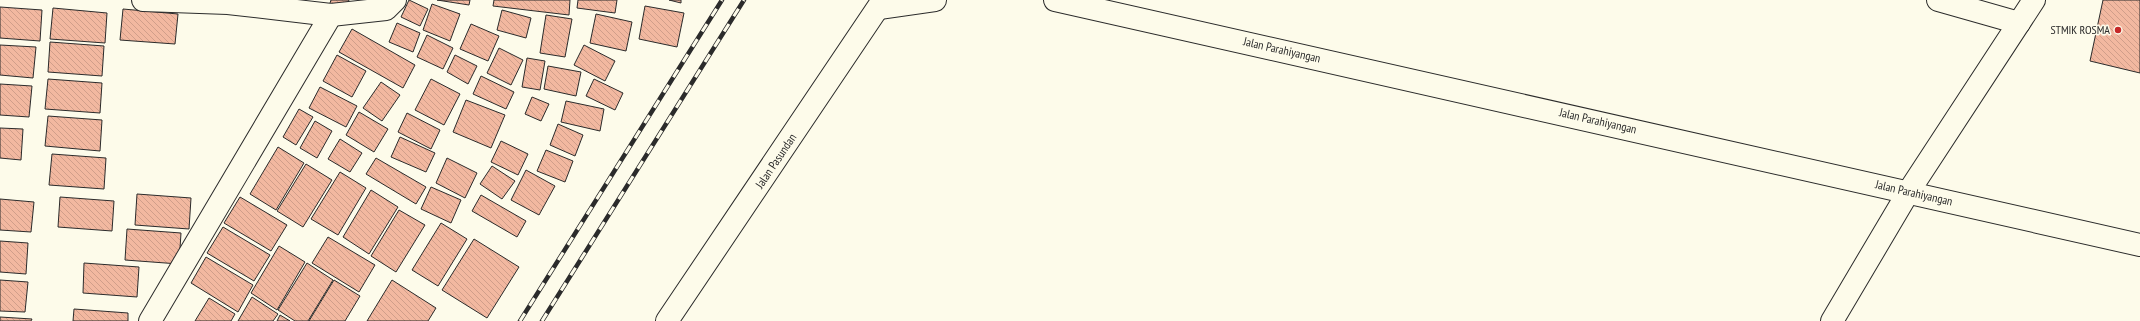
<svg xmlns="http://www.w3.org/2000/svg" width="2140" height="321" viewBox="0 0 2140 321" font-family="'PT Sans Narrow',sans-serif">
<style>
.building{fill:url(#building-back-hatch);stroke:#2b2b2b}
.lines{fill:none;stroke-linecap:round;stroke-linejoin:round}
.minor-casing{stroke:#2b2b2b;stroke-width:24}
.minor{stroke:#fdfbea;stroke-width:22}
.rail-casing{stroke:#2b2b2b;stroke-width:4.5}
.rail{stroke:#fdfbea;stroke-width:3;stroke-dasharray:9;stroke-linecap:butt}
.poi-dot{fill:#c62828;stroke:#fdfbea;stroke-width:1.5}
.labels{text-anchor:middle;stroke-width:3;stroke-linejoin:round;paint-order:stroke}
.poi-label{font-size:12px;fill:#2b2b2b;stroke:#fdfbea;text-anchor:end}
.street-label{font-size:12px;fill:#2b2b2b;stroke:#fdfbea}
</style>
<defs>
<pattern id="building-back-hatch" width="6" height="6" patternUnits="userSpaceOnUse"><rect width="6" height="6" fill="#f2b8a0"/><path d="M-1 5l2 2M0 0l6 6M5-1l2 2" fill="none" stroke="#d09e8a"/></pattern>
</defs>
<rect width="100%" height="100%" fill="#fdfbea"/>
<g class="building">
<polygon points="331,0 349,0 344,12 329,6"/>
<polygon points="409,0 428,9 420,26 401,17"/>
<polygon points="437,0 470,0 469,5"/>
<polygon points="494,0 570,0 569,15 493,6"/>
<polygon points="578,0 617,0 615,13 577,8"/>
<polygon points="669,0 681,0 681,3"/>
<polygon points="2103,0 2140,0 2140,73 2090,61"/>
<polygon points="432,4 460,14 450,41 423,30"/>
<polygon points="645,6 684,13 677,47 639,39"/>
<polygon points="0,7 42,10 40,41 0,38"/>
<polygon points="53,8 107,13 105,43 50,39"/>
<polygon points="123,9 178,14 175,44 120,40"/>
<polygon points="502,10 531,18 526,38 497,30"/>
<polygon points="596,14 632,22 626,51 590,43"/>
<polygon points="546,15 572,19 565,57 540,53"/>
<polygon points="397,23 420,33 413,52 389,42"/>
<polygon points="471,24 499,36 488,61 460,49"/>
<polygon points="352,29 415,65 403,88 339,52"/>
<polygon points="427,35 453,48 443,69 417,57"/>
<polygon points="50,42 104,46 102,76 48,72"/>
<polygon points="0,45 36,47 33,78 0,75"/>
<polygon points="584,45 615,61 605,81 574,65"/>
<polygon points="499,48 523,60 511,85 487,73"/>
<polygon points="337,55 366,71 352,97 323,81"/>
<polygon points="455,55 477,66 468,84 447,72"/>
<polygon points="527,58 545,61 540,90 522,87"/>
<polygon points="548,66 581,72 576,96 544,89"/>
<polygon points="481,76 514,92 506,109 473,94"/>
<polygon points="48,79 102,83 100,113 45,109"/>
<polygon points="431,79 460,94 444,125 415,110"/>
<polygon points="594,79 623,93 615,110 586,96"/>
<polygon points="381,82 400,95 382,121 363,108"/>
<polygon points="0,84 32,86 29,117 0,115"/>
<polygon points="320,87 357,106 346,127 309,108"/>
<polygon points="532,97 549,104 541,121 525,114"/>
<polygon points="466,100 505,115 491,148 453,132"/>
<polygon points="566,101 604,109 600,131 561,122"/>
<polygon points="299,109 313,117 296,145 283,137"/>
<polygon points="359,112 388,129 374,152 346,135"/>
<polygon points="407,113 440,130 431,149 398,132"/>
<polygon points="48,116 102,120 100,151 45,146"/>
<polygon points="315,121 332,131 317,158 300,148"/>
<polygon points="558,124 583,135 575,156 550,145"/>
<polygon points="0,128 23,129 21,160 0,158"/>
<polygon points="400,137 435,153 426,172 391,157"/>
<polygon points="340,139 362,153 350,172 328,159"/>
<polygon points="501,141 528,154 518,175 491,162"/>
<polygon points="278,147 304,163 276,210 250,194"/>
<polygon points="546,150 573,161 565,182 537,171"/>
<polygon points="52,154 106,158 104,189 49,185"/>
<polygon points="376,158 426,187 416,204 366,174"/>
<polygon points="447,158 477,173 465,198 436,183"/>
<polygon points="306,164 332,180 303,227 277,211"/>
<polygon points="492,166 515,181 502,199 480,184"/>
<polygon points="526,170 555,186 539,215 511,200"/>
<polygon points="340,172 366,188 338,235 311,219"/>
<polygon points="431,187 461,200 451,223 421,209"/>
<polygon points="371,190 398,207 369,254 343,237"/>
<polygon points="137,194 191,198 189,229 135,225"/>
<polygon points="481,195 526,221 517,237 472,211"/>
<polygon points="60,197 114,201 112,231 58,227"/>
<polygon points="240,197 287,225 271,251 224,223"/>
<polygon points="0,199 34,202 31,232 0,230"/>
<polygon points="399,210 425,225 396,272 371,256"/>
<polygon points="441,223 467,239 438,286 412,270"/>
<polygon points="223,227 270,255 254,281 207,253"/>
<polygon points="127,229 181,233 179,264 125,260"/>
<polygon points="328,237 375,265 359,292 312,263"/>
<polygon points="474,239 519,267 487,318 442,290"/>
<polygon points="0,241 28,243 26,274 0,272"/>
<polygon points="279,246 305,262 277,310 251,293"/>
<polygon points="206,257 253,285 238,312 191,283"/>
<polygon points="84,263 139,267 137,297 83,293"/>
<polygon points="307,263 333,280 308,321 295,321 278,310"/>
<polygon points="0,280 28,282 25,312 0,311"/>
<polygon points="334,280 360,296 345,321 309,321"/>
<polygon points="392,280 436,308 428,321 367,321"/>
<polygon points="252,297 278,314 273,321 238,321"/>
<polygon points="209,298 235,314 231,321 195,321"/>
<polygon points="74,309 128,313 128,321 73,321"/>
<polygon points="280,315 290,321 277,321"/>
<polygon points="0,317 32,319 31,321 0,321"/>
</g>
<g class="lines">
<g class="minor-casing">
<g id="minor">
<polyline points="143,0 228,3 331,15 386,9 395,0"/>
<polyline points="1055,0 2140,245"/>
<polyline points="1938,0 2019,23"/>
<polyline points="879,8 935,0"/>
<polyline points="150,321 331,15"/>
<polyline points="667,321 883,0"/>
<polyline points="1832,321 1909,191 2034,0"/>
</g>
</g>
<use href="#minor" class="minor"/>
<g class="rail-casing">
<g id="rail">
<polyline points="520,321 722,0"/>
<polyline points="542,321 744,0"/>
</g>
</g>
<use href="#rail" class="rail"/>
</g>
<circle class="poi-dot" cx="2118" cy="30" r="4"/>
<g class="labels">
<g class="poi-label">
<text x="2110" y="34">STMIK ROSMA</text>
</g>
<g class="street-label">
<text transform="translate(1282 50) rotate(13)" y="4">Jalan Parahiyangan</text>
<text transform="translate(1598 121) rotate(13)" y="4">Jalan Parahiyangan</text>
<text transform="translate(776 161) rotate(-56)" y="4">Jalan Pasundan</text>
<text transform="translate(1914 193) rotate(13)" y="4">Jalan Parahiyangan</text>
</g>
</g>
</svg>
